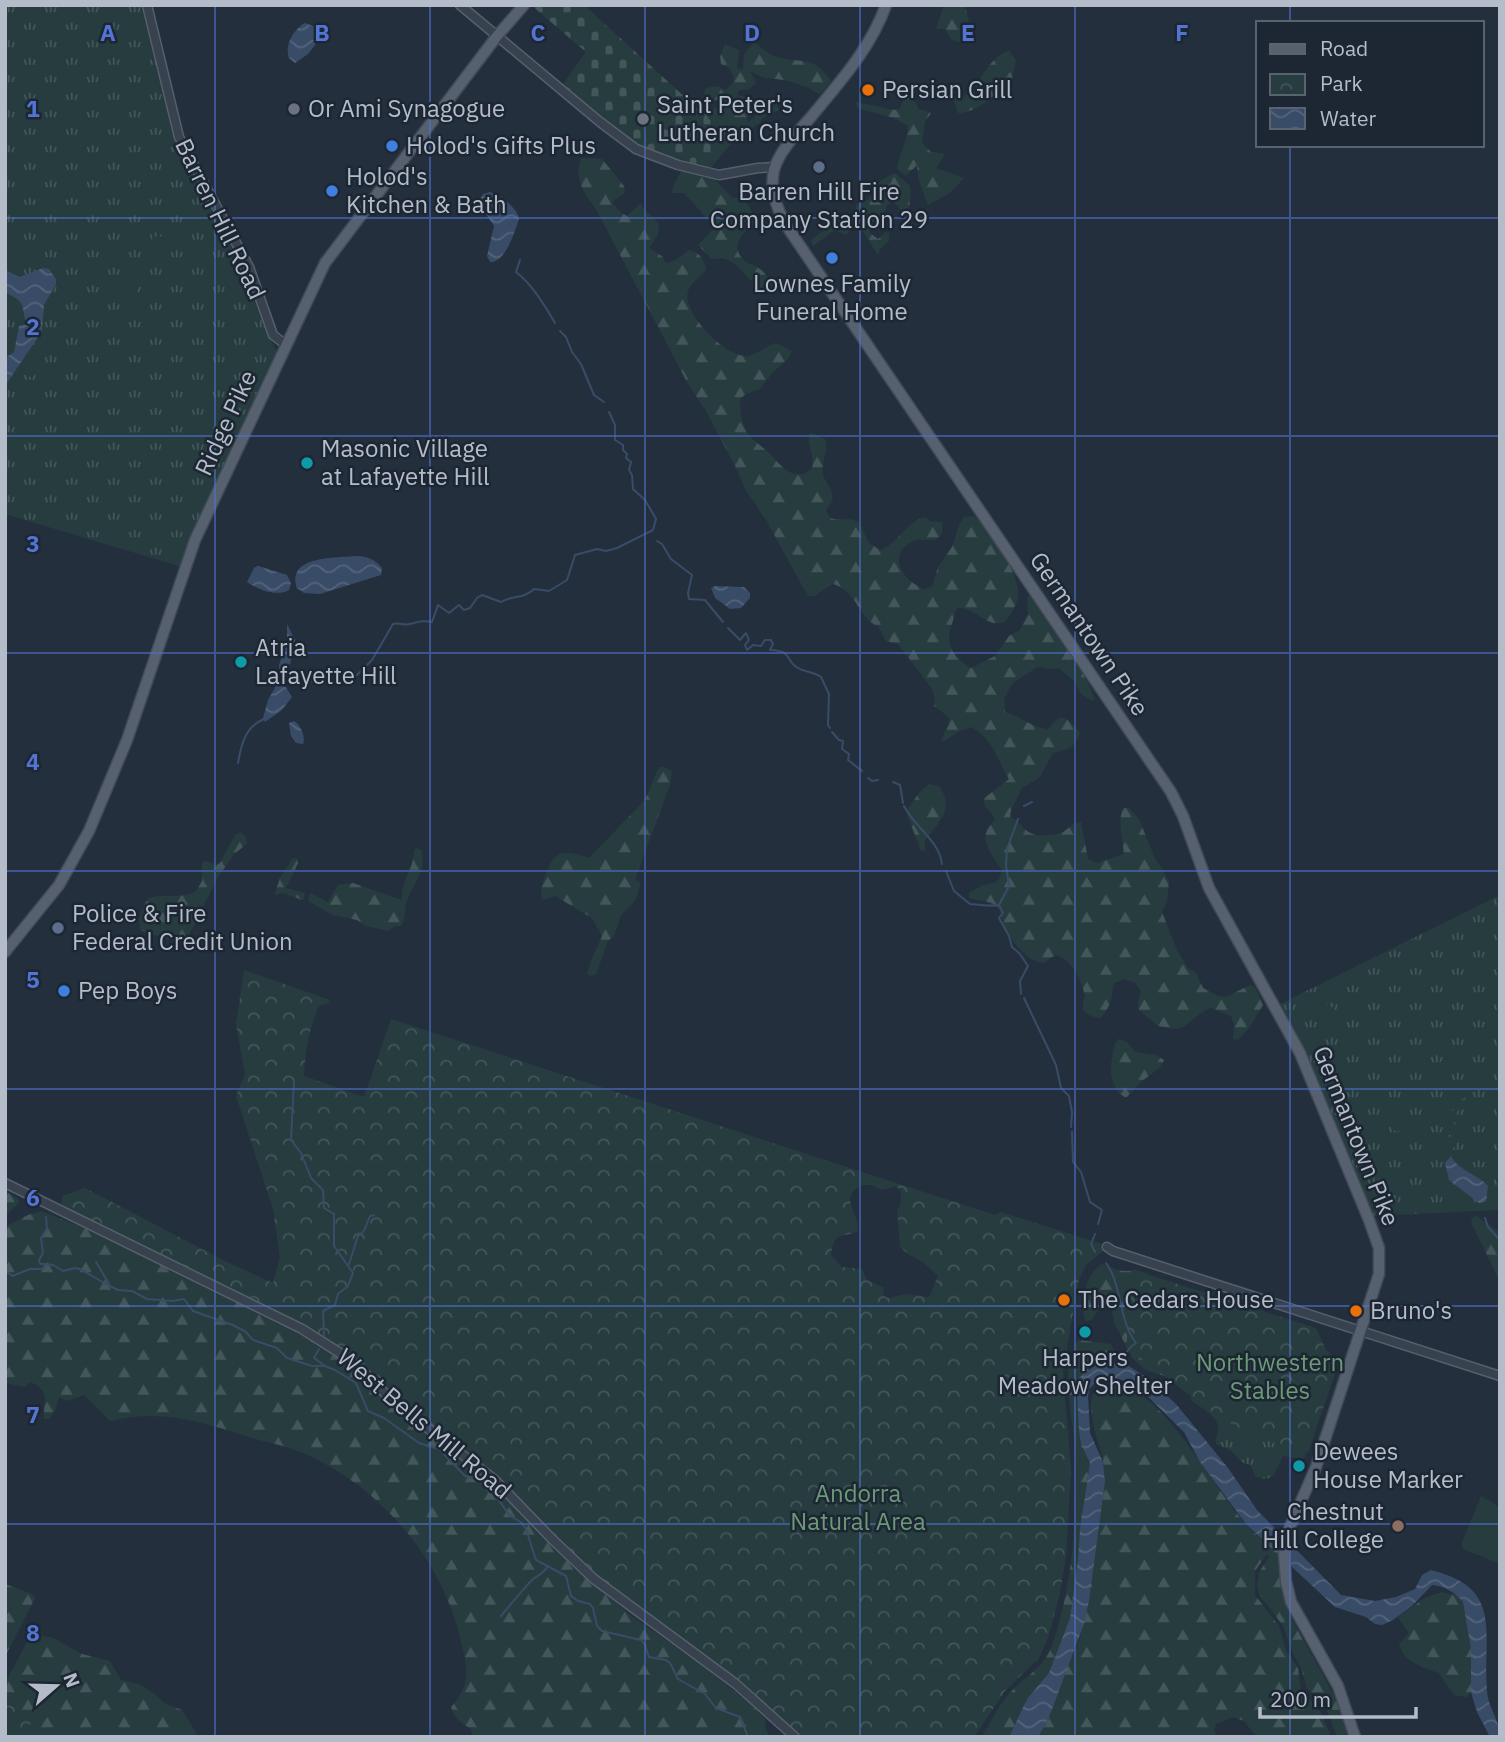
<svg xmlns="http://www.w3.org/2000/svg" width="1505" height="1742" viewBox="0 0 1505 1742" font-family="'IBM Plex Sans',sans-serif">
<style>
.grass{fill:url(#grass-tufts)}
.forest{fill:url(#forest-firs)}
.wetland{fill:url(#wetland-marsh)}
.cemetery{fill:url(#cemetery-stones)}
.park{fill:url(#park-crowns);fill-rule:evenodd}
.pitch{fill:#263c3f}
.water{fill:url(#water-waves)}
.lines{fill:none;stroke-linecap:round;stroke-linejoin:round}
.stream{stroke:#394c67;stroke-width:2}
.tertiary-casing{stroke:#565f6c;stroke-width:11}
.primary-casing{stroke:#414a57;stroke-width:13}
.tertiary{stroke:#38414e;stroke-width:8}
.primary{stroke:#56606e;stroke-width:10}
.grid{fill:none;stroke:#5274d3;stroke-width:2;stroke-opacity:0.55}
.food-dot{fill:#e8710a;stroke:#1d2633;stroke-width:2.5}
.worship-dot{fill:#6b7280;stroke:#1d2633;stroke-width:2.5}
.shop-dot{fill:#3f7fe0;stroke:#1d2633;stroke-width:2.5}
.service-dot{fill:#5c6f8a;stroke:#1d2633;stroke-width:2.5}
.culture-dot{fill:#0f9aa8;stroke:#1d2633;stroke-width:2.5}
.education-dot{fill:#8d6e63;stroke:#1d2633;stroke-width:2.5}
.labels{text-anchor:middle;stroke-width:5;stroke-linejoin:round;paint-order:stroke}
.poi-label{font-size:24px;fill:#b4bcc9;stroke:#1d2633;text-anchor:start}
.street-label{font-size:24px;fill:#b4bcc9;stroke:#1d2633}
.park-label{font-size:24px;fill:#6b9a76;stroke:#1d2633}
.grid-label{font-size:23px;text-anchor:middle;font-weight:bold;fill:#5274d3;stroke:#1d2633;stroke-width:5;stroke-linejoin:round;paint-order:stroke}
</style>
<defs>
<pattern id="grass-tufts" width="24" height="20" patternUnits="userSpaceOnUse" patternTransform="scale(1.75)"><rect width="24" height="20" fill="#263c3f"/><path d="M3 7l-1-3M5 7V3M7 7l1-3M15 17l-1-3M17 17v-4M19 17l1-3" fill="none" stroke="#435659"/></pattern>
<pattern id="forest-firs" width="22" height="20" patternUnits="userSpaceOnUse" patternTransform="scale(1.75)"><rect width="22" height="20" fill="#263c3f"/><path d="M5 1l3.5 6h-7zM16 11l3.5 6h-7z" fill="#435659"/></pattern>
<pattern id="wetland-marsh" width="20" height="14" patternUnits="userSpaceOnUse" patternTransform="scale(1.75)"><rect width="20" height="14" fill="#263c3f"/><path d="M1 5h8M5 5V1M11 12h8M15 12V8" fill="none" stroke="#435659"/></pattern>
<pattern id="cemetery-stones" width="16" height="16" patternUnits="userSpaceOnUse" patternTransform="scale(1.75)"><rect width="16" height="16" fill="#263c3f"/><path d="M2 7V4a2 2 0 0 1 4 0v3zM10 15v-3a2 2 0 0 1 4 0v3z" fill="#435659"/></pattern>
<pattern id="park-crowns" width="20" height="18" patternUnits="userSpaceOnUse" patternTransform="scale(1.75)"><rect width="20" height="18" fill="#263c3f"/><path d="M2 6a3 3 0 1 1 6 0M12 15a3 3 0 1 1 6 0" fill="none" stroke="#435659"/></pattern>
<pattern id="water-waves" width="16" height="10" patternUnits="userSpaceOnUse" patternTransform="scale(1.75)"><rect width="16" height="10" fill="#394c67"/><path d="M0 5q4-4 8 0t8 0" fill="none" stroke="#53647b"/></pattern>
</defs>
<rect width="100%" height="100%" fill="#242f3e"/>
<g class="grass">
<polygon points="5,5 141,5 177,146 236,253 267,333 278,353 179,566 5,514"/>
<polygon points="1500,895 1500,1212 1497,1210 1373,1216 1302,1047 1280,1004"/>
<path d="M1327,1381L1304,1459L1283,1456L1273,1476L1267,1479L1256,1477L1250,1465C1240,1463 1238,1458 1232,1452C1228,1448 1220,1446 1216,1444C1215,1437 1219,1433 1218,1426C1217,1416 1199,1406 1191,1400L1192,1391Z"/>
</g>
<g class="forest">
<polygon points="944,5 965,5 971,30 966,44 952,40 945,29 936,29"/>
<path d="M754,42C760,46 766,52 772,55C798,66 812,52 831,81L823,91L819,94C802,83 784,79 765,78C760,77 755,73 750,71L756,83L749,89L739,90L737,95L750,98C750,107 746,114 748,123L763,109L771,107L767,96L777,101L778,110L763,118L760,123C753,126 747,134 741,135L734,126L727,128L721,140L700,118L710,110L723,105L722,98L712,102L703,96L706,88L718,86L725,90L733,83L734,77L729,68L721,64L720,56L725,44L739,50L737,68L743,70L744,54Z"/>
<path d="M1009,50L1016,61L1011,83C996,92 977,114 958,113L954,100L974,91C982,74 991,58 1009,50Z"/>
<path d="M912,97L919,109L931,113L925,122L922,143L931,152L945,154L936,168L964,178L950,193L928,205L918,178L917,165L906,176L897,169C899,153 907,143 908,126L894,118L857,108L856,102L895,110L900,108L904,99Z"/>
<path d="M582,158L602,159L624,186L625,193L612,202L620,212L627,216L640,204L657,222L659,227L658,234L649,248L662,256L666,263L676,260L689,250C699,251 705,261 706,270C701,276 690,284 688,291C681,312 726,358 747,356C758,355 765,346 776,343L792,351L789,358L772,373L760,389L746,394L740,399C740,411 741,422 747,432C753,442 764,447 771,455C782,467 796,484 812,468C815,456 807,446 809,434L812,433L825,439C829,450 821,462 823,474C824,482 835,490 832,501C831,504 827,507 826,511L829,517C840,523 848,516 859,522L869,543L880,550C897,545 907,520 926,517L930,521L942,522C943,528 943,534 938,538C932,543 923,538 916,540C885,552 901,580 924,589L932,587L938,567L952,547L959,525L964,517L974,516C991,533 1021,573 1018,597C1017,605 1010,615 1005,622C986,629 976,606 957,608C954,613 954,618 952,624C944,644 953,657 971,668L995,656L1009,636L1020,630L1028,614L1027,597L1030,596L1083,673L1095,699L1092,701L1081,694L1074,681L1060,669L1037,667L1012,684L1004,699L1005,712C1020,716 1035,730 1049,729C1061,709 1069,720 1080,733C1072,751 1069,748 1053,753L1040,777L1022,788L1011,811L1010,817C1018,820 1021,826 1027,831C1034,837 1054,836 1061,833C1069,829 1072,823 1081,822L1088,859L1097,863L1124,854C1123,838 1117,824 1123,808H1129L1139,819L1154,856L1169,881L1167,902L1162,912L1177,950L1187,967L1196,973L1203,988L1218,996L1226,997L1250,985L1255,987L1263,1005L1249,1028L1238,1040L1233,1039L1234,1025L1231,1016L1211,1008L1204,1011L1183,1027L1177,1029L1158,1026L1139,1010L1138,1003L1141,991L1135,983L1125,979L1114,983L1110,1004L1102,1017C1096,1019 1087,1015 1083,1010V1001L1085,996C1081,979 1074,961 1056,955L1043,963C1026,961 1010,940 1004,925C1001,918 1002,910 995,905C988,900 977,901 969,898V893L983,885L994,883L999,879L1002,871C996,859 983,847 986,833C988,826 993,824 995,818L985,806L983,799L1009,779C997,760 993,738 971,727L958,732L944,741L941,740L948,726L950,718L934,706L935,699L932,689L898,644L886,641L878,626C858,619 857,590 833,584L814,596H808L765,518L747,492L734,464L706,411L688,384L596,209C585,195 572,176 582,158Z"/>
<path d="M686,171L714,179L733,198H742C750,207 755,213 753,226C739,234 730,249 746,262C751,265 757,266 761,270C766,273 769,279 772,284L767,291C745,285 740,253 712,259L698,245L715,227L684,193H672L673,186L681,172Z"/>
<path d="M895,173L910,186C912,197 907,207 911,217L906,218L898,206L892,201L886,207L885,214L880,220L874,221L869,226L870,233L878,239L886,232L889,233V241L880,249L878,255L857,222L846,235L835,230L813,246L811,240L839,218L846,223L854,215L856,205C875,198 870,196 880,182C883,178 891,175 895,173Z"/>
<path d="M659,767H664L672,771L670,785L635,879L641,883L635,901L621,915L614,936L608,941L596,974L592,976L587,974C590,961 597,949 602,936L592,918L555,896L543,900C539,892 542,887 544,879C554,850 561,849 589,858L645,800Z"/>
<path d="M929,784L939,786C956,810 938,822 925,841V850L921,851L906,812L919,793Z"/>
<path d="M241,832L246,837L247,844L234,854L217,879L185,942L179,943L140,930C137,921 143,905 149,898C165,893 179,900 196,891L202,881V863L206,861L216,865L220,863L235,835Z"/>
<path d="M417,848L421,850C428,871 411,886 406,904C404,913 406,918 401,926H395L388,931L366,926L357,920L333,915L308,901L310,893L328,902L338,885L353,883L402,900C401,879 414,870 414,850Z"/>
<polygon points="293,858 297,859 298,863 286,888 305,893 304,899 302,900 283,893 276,895 275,893 280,878"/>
<path d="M1119,1039L1127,1042L1135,1052L1156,1055L1164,1060L1161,1067L1142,1081L1126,1098C1110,1088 1109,1070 1113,1053C1115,1046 1113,1044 1119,1039Z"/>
<polygon points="5,1191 18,1199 19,1203 5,1216"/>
<path d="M41,1211L114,1240L328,1349L349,1365L394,1409L492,1484L565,1559L630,1615L699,1663L752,1705L765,1719L766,1730L771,1737H472L471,1729C461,1723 455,1719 451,1707C474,1683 466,1662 459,1633C439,1557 382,1491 312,1457C291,1446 268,1443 246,1436C198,1421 161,1409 110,1421L84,1395L67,1401L59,1397L55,1411L49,1419H44C43,1400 51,1392 31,1382L24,1387L5,1383V1227L28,1215Z"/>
<polygon points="1475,1215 1500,1233 1500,1282 1472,1224 1471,1220"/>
<path d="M1101,1264C1108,1265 1111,1268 1118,1270C1129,1273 1136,1267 1147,1274L1171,1378L1146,1370L1133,1359L1114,1323L1110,1298L1104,1300L1092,1320L1085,1321C1080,1302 1085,1277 1101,1264Z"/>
<path d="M1078,1340L1111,1344L1115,1353L1100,1365L1095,1366L1075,1387L1079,1432L1081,1444L1090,1463L1080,1528L1078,1559L1070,1618L1049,1673L1027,1699L1009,1737H982C990,1723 997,1708 1007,1696C1022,1678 1044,1669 1052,1645C1072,1590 1077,1519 1076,1461C1076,1420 1057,1379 1078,1340Z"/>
<path d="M1111,1382C1164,1388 1211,1486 1246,1524C1255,1534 1267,1544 1278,1553C1279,1572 1280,1590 1287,1607C1305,1652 1338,1688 1348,1737H1337L1326,1707L1307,1688L1301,1667L1294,1656L1283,1626L1259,1594L1257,1586L1259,1572L1269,1557L1267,1554L1255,1571V1595L1279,1626L1286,1650L1298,1668L1301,1690L1320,1711L1331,1737H1257L1244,1721L1233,1717L1216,1724L1214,1730L1218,1737H1038L1048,1720L1063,1676L1079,1641L1089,1601L1105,1482C1104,1475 1104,1467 1103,1460C1098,1437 1075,1387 1111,1382Z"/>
<polygon points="5,1584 32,1594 35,1598 5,1657"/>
<path d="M1442,1592L1458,1596L1463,1602L1472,1654L1471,1692L1467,1697L1454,1695L1439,1673C1423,1667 1404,1663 1399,1644L1409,1633L1398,1617L1425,1598Z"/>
<polygon points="32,1633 53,1638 82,1654 110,1661 121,1680 139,1684 155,1694 164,1703 182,1710 199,1737 26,1737 16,1706 5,1705 5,1683"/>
</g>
<polygon class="wetland" points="1468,1095 1455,1115 1457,1141 1452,1151 1449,1146 1448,1116 1456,1107 1454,1104 1456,1101 1460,1101"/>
<polygon class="cemetery" points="531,5 584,5 733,141 709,170 634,144 561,87 586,52"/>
<g class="park">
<path d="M244,970L330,1000L329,1003L319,1006C309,1028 305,1053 304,1076L364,1097L391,1019L995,1215L1001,1212L1102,1244L1104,1250L1086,1265L1079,1279L1063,1372L1071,1470L1066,1557L1060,1593L1048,1638L1039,1658L1005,1691L974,1737H799L615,1592L565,1548L514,1494L406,1408L347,1353L308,1329L62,1206V1196L85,1188L225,1261L273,1283L280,1257L273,1209L236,1096L245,1074L236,1024ZM863,1185H871L882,1190L896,1186L901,1191V1203L897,1210L900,1247L908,1254L923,1262L938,1276L929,1297L906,1294L888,1298L883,1295L884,1288L867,1280L862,1269L842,1267L831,1255C834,1229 843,1239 858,1231C860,1212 836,1197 863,1185Z"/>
<polygon points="1134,1270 1316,1328 1326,1350 1339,1362 1308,1453 1259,1438 1220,1418 1126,1347"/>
<polygon points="5,1705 16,1706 33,1716 26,1737 5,1737"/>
</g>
<g class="pitch">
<circle cx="158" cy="244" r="8"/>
<polygon points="5,246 29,246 33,252 32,260 22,270 16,270 11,261 5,259"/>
<polygon points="125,273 138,288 133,299 127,301 116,290"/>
<polygon points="35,348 42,350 44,356 38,363 35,375 31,377 22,374 21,365"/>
<polygon points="1320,1002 1334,1008 1335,1018 1328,1022 1320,1020 1315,1012"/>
<path d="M1443,1059L1451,1060C1453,1067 1448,1076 1441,1079L1435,1070Z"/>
<polygon points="1489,1110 1495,1115 1492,1125 1472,1124 1472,1114"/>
<polygon points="1401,1118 1406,1119 1412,1127 1409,1134 1393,1130 1395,1120"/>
<polygon points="1481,1496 1500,1507 1500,1564 1463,1549 1461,1544"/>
</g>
<g class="water">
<path d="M305,23L316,27L321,37L308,54L295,63L289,58C284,45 294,29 305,23Z"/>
<path d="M490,192C501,196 516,207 519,218C515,232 505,263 490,262L487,256L494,226L478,202L483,194Z"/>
<path d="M43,268L49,269L56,279V284L44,305L42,331L5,386V359L14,352L19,326L26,324C21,302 26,303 5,292V270L20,277Z"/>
<path d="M357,556C367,556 376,560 382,568L381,575L320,594L304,593L297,588C286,555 337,558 357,556Z"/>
<path d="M258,566L287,575L291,583L289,590C277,597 258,590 247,582L254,568Z"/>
<polygon points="715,586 744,587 750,593 750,598 741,608 730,609 715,598 711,588"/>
<polygon points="287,624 295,640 289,669 286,671 279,669 279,665 287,641"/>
<polygon points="282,681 292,697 282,710 265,722 263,718 268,700 278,682"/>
<path d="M294,721C300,724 306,737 303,744L296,743L291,736L289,723Z"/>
<path d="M1451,1156C1458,1170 1477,1174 1488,1186L1486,1202L1479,1203L1449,1180L1445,1163Z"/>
<path d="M1117,1363L1127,1365L1146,1377L1176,1404L1228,1468L1257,1510L1341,1595L1375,1601L1396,1597L1415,1589L1422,1575L1431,1570C1505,1588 1482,1634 1487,1691C1488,1708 1500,1720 1500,1737H1490L1477,1712L1471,1692V1649L1463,1602C1457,1594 1443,1585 1432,1585L1412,1606L1393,1620L1382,1625L1375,1624L1366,1617L1335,1607L1246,1524L1200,1462L1184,1432L1140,1389L1129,1382L1114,1378L1097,1381L1089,1389L1088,1396L1090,1433L1103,1462L1105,1482L1089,1601L1084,1624L1048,1720L1038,1737H1009L1027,1699L1049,1673L1070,1618L1078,1559L1080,1528L1090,1463L1081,1444L1079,1432L1076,1380L1095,1366Z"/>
</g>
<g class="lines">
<g class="stream">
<path d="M520,260L516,272C532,284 545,306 555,323"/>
<polyline points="560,331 566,337 572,352 581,364 594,395 604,402"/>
<polyline points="657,541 662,544 671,559 692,575 688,593 689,599 705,600 723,622"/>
<path d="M728,628L740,640L746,633L749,640L745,645L747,650L753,645L761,646L765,640H771L773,644L770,650C794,651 784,660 798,668C805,672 814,672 821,677L829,694L828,725L830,728"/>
<path d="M307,681L339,683L357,675L372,660L393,624C400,622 403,626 410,624C418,622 423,620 432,622L438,605L449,613L459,605L464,610L470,608L477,598L482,595L501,602C513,595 524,599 534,589L549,591L567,580L575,555L597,549L606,551L617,548L653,530L656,519L645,500L633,489L632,475L629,470L631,462L626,458L627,454L623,450V445L615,440V425L609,412"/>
<polyline points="832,732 839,740 843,741 842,749 849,754 848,760 862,771"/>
<path d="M238,763C241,745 245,727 264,719"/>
<polyline points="868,778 872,781 878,780"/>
<polyline points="893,782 900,785 903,803"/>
<path d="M904,806C915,828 939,840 942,864"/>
<polyline points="1024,806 1032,802"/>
<path d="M946,871L954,891L970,904C976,904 995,907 999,905L1003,913L999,918L1009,936L1012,947L1020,954L1028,966L1020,981L1021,994"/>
<polyline points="999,905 1009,886 1006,865 1007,849 1018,819"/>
<polyline points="1024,998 1056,1065 1061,1088 1069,1096 1072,1112 1071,1127"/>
<polyline points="294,1081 291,1140 301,1153 311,1178 323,1190 324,1208 334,1214 334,1246 353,1273 348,1286 338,1294 335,1305 323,1311 324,1335"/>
<polyline points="1072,1132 1073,1162 1081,1172 1090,1202 1102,1210 1098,1224"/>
<polyline points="1485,1218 1488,1227 1500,1240"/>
<polyline points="1095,1252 1091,1244 1095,1234"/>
<polyline points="96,1262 109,1284"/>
<path d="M1106,1263C1123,1287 1118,1319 1136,1343C1129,1347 1123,1357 1117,1364"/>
<polyline points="45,1264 40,1264 39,1260 43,1253 41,1238 47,1229 46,1217"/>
<polyline points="349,1264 358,1236 364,1231 370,1216 374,1215"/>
<polyline points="5,1270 12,1276 30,1269 42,1269 46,1264 53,1265 63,1271 75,1268 80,1269 106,1284 118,1290 132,1291 147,1299 172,1301 184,1299 193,1311 233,1325 246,1332 253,1340 277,1348 287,1358 312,1366 325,1366 335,1370 356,1383 368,1411 384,1418 419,1443 439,1449 465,1476 480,1480 487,1490 497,1497 509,1515 522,1523 526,1529 536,1560 566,1576 571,1596 578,1601 590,1604 593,1608 597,1626 602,1631 641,1640 645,1645 649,1657 666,1660 670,1663 678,1679 705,1694 716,1708 740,1717 748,1737"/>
<polyline points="319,1349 314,1358 325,1366"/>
<path d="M501,1616C511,1604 521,1592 530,1582C536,1575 543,1575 547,1567"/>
</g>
<g class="tertiary-casing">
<g id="tertiary">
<polyline points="147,5 179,137 249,267 273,335 286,345"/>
<polyline points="460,5 600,122 636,149 678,165 719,175 758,168 775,167"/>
<polyline points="5,1183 302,1329 351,1360 396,1404 494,1479 552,1539 594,1579 736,1684 795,1737"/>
<polyline points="1107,1247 1113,1251 1500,1376"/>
</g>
</g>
<g class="primary-casing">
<g id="primary">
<path d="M886,5C871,48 839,83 811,117C798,132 779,151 774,170C769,191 779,214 790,231L1171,792L1183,816L1209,888L1300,1053L1369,1220L1379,1248V1274L1316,1467L1289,1529L1284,1554L1286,1581L1291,1602L1338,1686L1355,1737"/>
<polyline points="5,952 59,885 89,831 127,740 195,540 325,263 497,36 524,5"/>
</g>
</g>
<use href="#tertiary" class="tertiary"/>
<use href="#primary" class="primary"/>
</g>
<path class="grid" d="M215,5V1737M430,5V1737M645,5V1737M860,5V1737M1075,5V1737M1290,5V23M1290,145V1737M5,218H1500M5,436H1500M5,653H1500M5,871H1500M5,1089H1500M5,1306H1500M5,1524H1500"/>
<g class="food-dot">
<circle cx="868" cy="90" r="7"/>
<circle cx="1064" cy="1300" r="7"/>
<circle cx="1356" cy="1311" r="7"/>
</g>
<g class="worship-dot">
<circle cx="294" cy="109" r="7"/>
<circle cx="643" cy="119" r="7"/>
</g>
<g class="shop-dot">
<circle cx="392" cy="146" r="7"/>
<circle cx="332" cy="191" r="7"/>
<circle cx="832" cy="258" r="7"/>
<circle cx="64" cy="991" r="7"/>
</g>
<g class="service-dot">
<circle cx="819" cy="167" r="7"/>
<circle cx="58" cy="928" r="7"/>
</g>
<g class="culture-dot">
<circle cx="307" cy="463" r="7"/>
<circle cx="241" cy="662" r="7"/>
<circle cx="1085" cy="1332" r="7"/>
<circle cx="1299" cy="1466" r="7"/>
</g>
<circle class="education-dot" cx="1398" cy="1526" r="7"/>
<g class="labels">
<g class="poi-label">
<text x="882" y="98">Persian Grill</text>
<text x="657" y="113">Saint Peter's<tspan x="657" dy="28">Lutheran Church</tspan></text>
<text x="308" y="117">Or Ami Synagogue</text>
<text x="406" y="154">Holod's Gifts Plus</text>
<text x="346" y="185">Holod's<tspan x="346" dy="28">Kitchen &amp; Bath</tspan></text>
<text x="819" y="200" text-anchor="middle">Barren Hill Fire<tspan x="819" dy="28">Company Station 29</tspan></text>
<text x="832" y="292" text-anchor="middle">Lownes Family<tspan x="832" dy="28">Funeral Home</tspan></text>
<text x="321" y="457">Masonic Village<tspan x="321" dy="28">at Lafayette Hill</tspan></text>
<text x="255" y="656">Atria<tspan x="255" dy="28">Lafayette Hill</tspan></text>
<text x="72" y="922">Police &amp; Fire<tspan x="72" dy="28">Federal Credit Union</tspan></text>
<text x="78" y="999">Pep Boys</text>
<text x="1078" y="1308">The Cedars House</text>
<text x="1370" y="1319">Bruno's</text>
<text x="1085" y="1366" text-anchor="middle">Harpers<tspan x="1085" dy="28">Meadow Shelter</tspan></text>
<text x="1313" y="1460">Dewees<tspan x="1313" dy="28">House Marker</tspan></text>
<text x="1384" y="1520" text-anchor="end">Chestnut<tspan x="1384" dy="28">Hill College</tspan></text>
</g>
<g class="street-label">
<text transform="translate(220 219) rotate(64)" y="8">Barren Hill Road</text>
<text transform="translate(226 423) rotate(-65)" y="8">Ridge Pike</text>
<text transform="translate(1089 634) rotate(56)" y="8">Germantown Pike</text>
<text transform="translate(1356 1136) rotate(68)" y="8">Germantown Pike</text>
<text transform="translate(424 1424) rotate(40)" y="8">West Bells Mill Road</text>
</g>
<g class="park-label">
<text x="1270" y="1371">Northwestern<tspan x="1270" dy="28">Stables</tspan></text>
<text x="858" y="1502">Andorra<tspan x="858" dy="28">Natural Area</tspan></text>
</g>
</g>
<g class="grid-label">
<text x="108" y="41">A</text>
<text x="322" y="41">B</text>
<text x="538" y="41">C</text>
<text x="752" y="41">D</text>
<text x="968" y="41">E</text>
<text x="1182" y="41">F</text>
<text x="33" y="117">1</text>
<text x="33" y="335">2</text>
<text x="33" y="552">3</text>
<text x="33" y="770">4</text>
<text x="33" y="988">5</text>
<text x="33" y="1206">6</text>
<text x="33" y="1423">7</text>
<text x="33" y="1641">8</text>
</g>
<rect width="1505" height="1742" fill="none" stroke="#b4bcc9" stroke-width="14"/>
<rect x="1256" y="21" width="228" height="126" fill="#1d2633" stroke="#59626f" stroke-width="2"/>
<rect x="1270" y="44" width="35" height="10" fill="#56606e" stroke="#59626f" stroke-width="2"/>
<text x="1320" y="56" font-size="21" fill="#b4bcc9">Road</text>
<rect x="1270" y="74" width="35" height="21" fill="url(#park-crowns)" stroke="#59626f" stroke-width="2"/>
<text x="1320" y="91" font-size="21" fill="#b4bcc9">Park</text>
<rect x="1270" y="108" width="35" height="21" fill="url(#water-waves)" stroke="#59626f" stroke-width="2"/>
<text x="1320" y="126" font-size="21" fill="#b4bcc9">Water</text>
<g transform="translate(56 1686) rotate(70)" stroke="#1d2633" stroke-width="5" paint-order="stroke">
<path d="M0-5L12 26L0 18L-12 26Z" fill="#b4bcc9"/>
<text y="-10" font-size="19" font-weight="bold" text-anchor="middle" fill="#b4bcc9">N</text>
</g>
<path d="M1260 1707v10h156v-10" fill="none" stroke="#b4bcc9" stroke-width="3.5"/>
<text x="1270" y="1707" font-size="21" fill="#b4bcc9" stroke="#1d2633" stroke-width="5" paint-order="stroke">200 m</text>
</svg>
